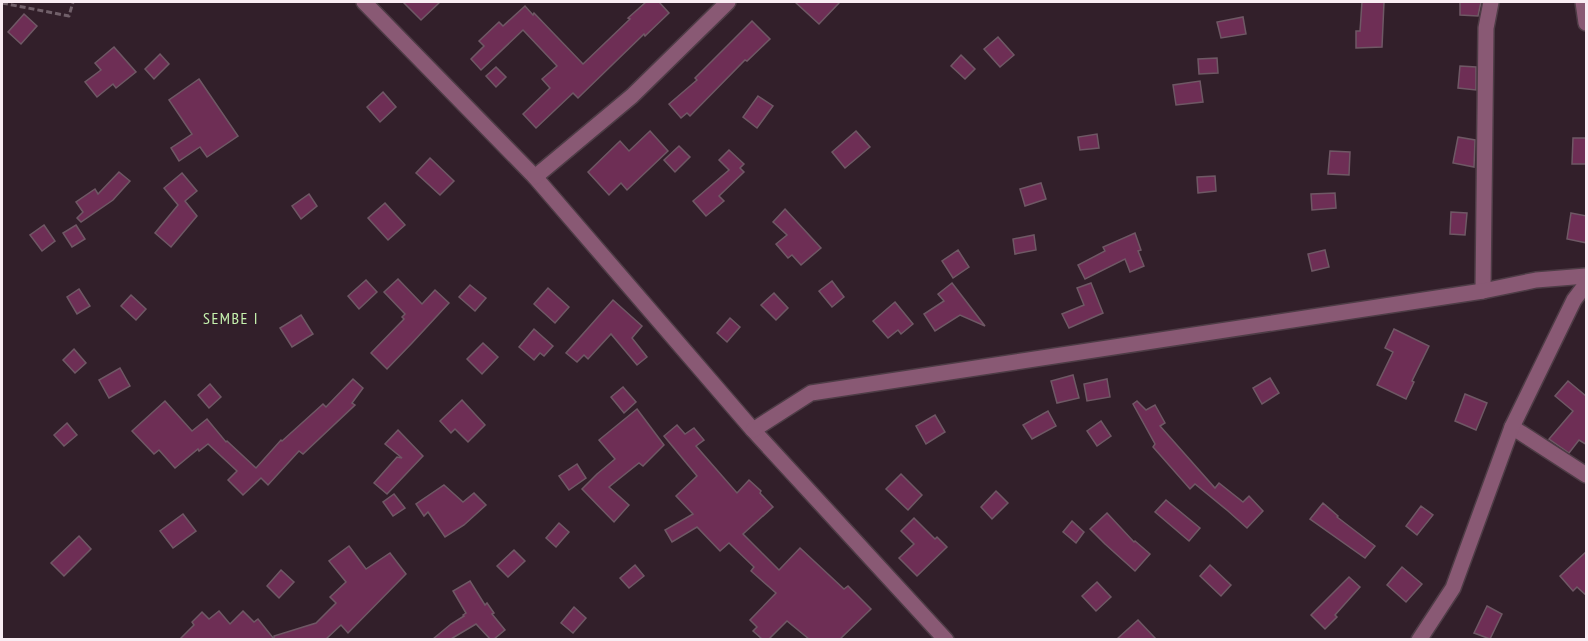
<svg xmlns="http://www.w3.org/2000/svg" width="1588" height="641" viewBox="0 0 1588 641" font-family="'PT Sans Narrow',sans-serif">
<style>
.building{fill:#6e2e55;stroke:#6f5865;stroke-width:1.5}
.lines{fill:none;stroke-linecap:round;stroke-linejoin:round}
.minor-casing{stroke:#4e3c46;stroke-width:18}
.path{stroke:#71606a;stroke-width:3;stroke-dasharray:6 3;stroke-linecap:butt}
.minor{stroke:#895974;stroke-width:15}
.labels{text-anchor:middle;stroke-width:4.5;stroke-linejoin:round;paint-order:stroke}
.neighbourhood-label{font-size:16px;letter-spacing:1.5px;fill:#c6f2af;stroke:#321f2a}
</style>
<rect width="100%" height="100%" fill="#321f2a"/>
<g class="building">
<polygon points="403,2 440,2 421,20"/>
<polygon points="646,2 659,2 669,13 645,36 644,34 578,98 573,93 536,128 523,114 550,88 542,79 557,66 523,30 481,70 471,59 484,46 479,41 499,22 503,26 525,6 533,15 534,13 583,64 630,19 628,18"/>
<polygon points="795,2 840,2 819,24"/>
<polygon points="1362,2 1384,2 1382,47 1356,48 1356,31 1360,31"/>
<polygon points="1460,2 1481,2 1478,16 1460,15"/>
<polygon points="24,14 37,26 21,44 8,32"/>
<polygon points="1243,17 1246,34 1221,38 1217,22"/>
<polygon points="752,21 770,39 747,61 745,60 690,116 687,113 681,118 669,104 697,80 695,78"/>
<polygon points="998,37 1014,55 1000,67 984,49"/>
<polygon points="114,47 136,72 116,88 113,84 97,97 85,82 101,70 95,63"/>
<polygon points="160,54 169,64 154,79 145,69"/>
<polygon points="961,55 975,69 965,79 951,66"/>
<polygon points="1217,58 1218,73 1199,74 1198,59"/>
<polygon points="1460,66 1476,67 1476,90 1458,88"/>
<polygon points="496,67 506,77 496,87 486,76"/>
<polygon points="199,79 238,136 207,157 200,147 179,161 171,148 192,134 169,100"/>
<polygon points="1200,81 1203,102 1176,105 1173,85"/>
<polygon points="383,92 396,107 380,122 367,107"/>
<polygon points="758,96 773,106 757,128 743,117"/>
<polygon points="650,131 668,151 627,190 621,183 609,195 588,172 620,141 629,151"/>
<polygon points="856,131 870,147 845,168 832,152"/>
<polygon points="1097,134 1099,148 1080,150 1078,137"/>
<polygon points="1458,137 1475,140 1474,167 1453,163"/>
<polygon points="1573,138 1587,138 1587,164 1572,164"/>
<polygon points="679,146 690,157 675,172 664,160"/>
<polygon points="729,150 744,164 740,168 744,172 719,196 724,201 706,216 693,201 729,170 719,160"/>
<polygon points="1330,151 1350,152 1349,175 1328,174"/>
<polygon points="430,158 454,181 440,195 416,173"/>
<polygon points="119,172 130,181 113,200 81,222 77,218 83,212 76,202 95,189 98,194"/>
<polygon points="182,173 197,191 185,201 197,216 171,247 155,233 178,205 164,188"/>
<polygon points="1215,176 1216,191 1198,193 1197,177"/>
<polygon points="1041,183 1046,199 1025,206 1020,189"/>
<polygon points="1335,193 1336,208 1312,210 1311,194"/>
<polygon points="309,194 317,206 301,219 292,206"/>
<polygon points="385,203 405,225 388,240 368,218"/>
<polygon points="785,209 821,248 801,265 792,255 788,258 776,244 787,235 773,222"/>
<polygon points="1451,212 1467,213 1465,235 1450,234"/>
<polygon points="1571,213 1587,216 1587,243 1567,239"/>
<polygon points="44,225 55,241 42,251 30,235"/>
<polygon points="76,225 85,239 72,247 63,233"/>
<polygon points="1135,233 1141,250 1138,251 1144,266 1130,272 1125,259 1085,279 1078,265 1105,251 1103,247"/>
<polygon points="1034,235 1036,250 1015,254 1013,239"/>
<polygon points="958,250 969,267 953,278 942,261"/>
<polygon points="1325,250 1329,267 1312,271 1308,254"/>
<polygon points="398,279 422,304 435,290 449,303 412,343 387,369 371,353 404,319 402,317 405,314 384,292"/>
<polygon points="366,280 377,292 359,309 348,296"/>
<polygon points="832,281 844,297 832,307 819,291"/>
<polygon points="952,283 985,326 960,315 935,331 924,314 944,301 938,294"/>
<polygon points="1091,283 1103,313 1069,328 1062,314 1084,305 1077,288"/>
<polygon points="470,285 486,298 475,311 459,297"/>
<polygon points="548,288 569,307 555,323 534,304"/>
<polygon points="79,289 90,306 77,314 67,297"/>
<polygon points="774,293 788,308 776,320 761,305"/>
<polygon points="131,295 146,309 136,320 121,306"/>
<polygon points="613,300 642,326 632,338 647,357 637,365 611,334 588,359 584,355 577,362 566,353"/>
<polygon points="895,302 913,324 901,334 898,330 888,338 873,321"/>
<polygon points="301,315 313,334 292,347 280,328"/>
<polygon points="730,318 740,327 727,342 717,333"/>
<polygon points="534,329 553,346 544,356 540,353 534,360 519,347"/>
<polygon points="1394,329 1429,346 1412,381 1414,382 1406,399 1377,385 1393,352 1385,348"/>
<polygon points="483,343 498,357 482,374 467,359"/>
<polygon points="74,349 86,363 75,373 63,360"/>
<polygon points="120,368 130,386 109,398 99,380"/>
<polygon points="1073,375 1079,398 1057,403 1051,381"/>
<polygon points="1270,378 1279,393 1262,404 1253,388"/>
<polygon points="353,379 363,388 352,403 355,405 303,454 299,451 268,485 261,478 243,495 228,480 237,471 208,444 199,451 198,449 175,468 159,450 154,454 132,431 165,401 192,431 207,419 226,442 227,441 256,468 281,440 282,441 323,404 326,407"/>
<polygon points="1107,379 1110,397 1087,401 1084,384"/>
<polygon points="1568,381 1586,396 1587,395 1587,445 1579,440 1569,453 1549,439 1573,411 1555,396"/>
<polygon points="210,384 221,397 209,408 198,395"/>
<polygon points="623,387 636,402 624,413 611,397"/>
<polygon points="1465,394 1487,403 1476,430 1455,421"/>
<polygon points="462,400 485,425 468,442 455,429 451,433 440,421"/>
<polygon points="1137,401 1146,410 1155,405 1165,423 1160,426 1215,488 1219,483 1243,502 1249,496 1263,511 1247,528 1228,511 1195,484 1190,489 1153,447 1155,444 1133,404"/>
<polygon points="637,409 664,445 643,466 639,463 609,487 629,505 614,522 582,489 597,474 615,459 599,440"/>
<polygon points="1048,411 1056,426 1032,439 1023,425"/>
<polygon points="935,415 945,432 926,444 916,426"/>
<polygon points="1101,421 1111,436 1097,446 1087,431"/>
<polygon points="67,423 77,435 64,446 54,435"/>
<polygon points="677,425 685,434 694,428 704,440 696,446 737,493 749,480 761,491 760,493 773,507 743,534 779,570 800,548 844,589 848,586 871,609 840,639 809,639 787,621 769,639 762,639 753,631 757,627 750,620 776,593 751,571 754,567 729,543 720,551 697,527 672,542 665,530 693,514 676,496 697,476 664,436"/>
<polygon points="398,430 423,456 387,494 374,483 397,457 402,458 385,444"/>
<polygon points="577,464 586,478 569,490 559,476"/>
<polygon points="901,474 922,495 908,510 886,489"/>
<polygon points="444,485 463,502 474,493 486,505 464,525 445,537 428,512 424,516 416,504"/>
<polygon points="996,491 1008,503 992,519 981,507"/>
<polygon points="394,494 405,508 393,516 383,502"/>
<polygon points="1166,500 1200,528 1189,541 1155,512"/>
<polygon points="1323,503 1338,516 1337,517 1375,546 1365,558 1310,519"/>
<polygon points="1421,506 1433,515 1417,535 1406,526"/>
<polygon points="1107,513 1134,542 1135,541 1150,554 1135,571 1105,544 1090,529"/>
<polygon points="183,514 196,531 173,548 160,531"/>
<polygon points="914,518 935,539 937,537 947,547 917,576 899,558 914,544 901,531"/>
<polygon points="1072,521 1084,532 1076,543 1063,532"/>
<polygon points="559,523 569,532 556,547 546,538"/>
<polygon points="79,536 91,549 64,576 51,563"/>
<polygon points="349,546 366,569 390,553 406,574 348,633 341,625 326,639 274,639 274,636 316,623 336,603 330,597 346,582 329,561"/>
<polygon points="514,550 525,561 508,577 497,566"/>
<polygon points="1587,551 1587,596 1577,587 1573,591 1560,576"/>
<polygon points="635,565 644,576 629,588 620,578"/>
<polygon points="1210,565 1231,585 1221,596 1200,576"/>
<polygon points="1402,567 1422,584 1406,602 1387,585"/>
<polygon points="281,570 294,582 279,598 267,586"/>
<polygon points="1349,577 1360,587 1335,615 1337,617 1325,629 1311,615"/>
<polygon points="470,581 485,605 487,603 494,613 492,614 505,630 494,639 490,639 476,624 451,639 433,639 451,624 464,616 463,615 466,613 453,591"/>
<polygon points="1097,582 1111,597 1096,611 1082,596"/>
<polygon points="1487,606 1502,614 1490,639 1474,633"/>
<polygon points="574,607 586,618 573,633 561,623"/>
<polygon points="219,611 230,624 243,611 254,622 258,619 274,639 180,639 194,625 192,622 202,612 209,619"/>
<polygon points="1138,620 1156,639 1117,639"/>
</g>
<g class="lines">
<g class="minor-casing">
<g id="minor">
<polyline points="364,2 535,177 753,430 946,640"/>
<polyline points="1583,2 1586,23"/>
<polyline points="535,177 632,96 728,2"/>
<polyline points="1483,291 1486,28 1491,2"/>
<polyline points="1512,427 1586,475"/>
<polyline points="753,430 811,393 1483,291 1536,280 1586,276"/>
<polyline points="1419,640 1453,588 1512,427 1574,300 1586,284"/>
</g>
</g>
<polyline class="path" points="2,3 69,16 73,2"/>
<use href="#minor" class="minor"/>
</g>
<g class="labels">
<g class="neighbourhood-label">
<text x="231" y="324">SEMBE I</text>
</g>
</g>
<rect width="1588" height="641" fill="none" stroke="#f9ecf3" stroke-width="6"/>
</svg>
